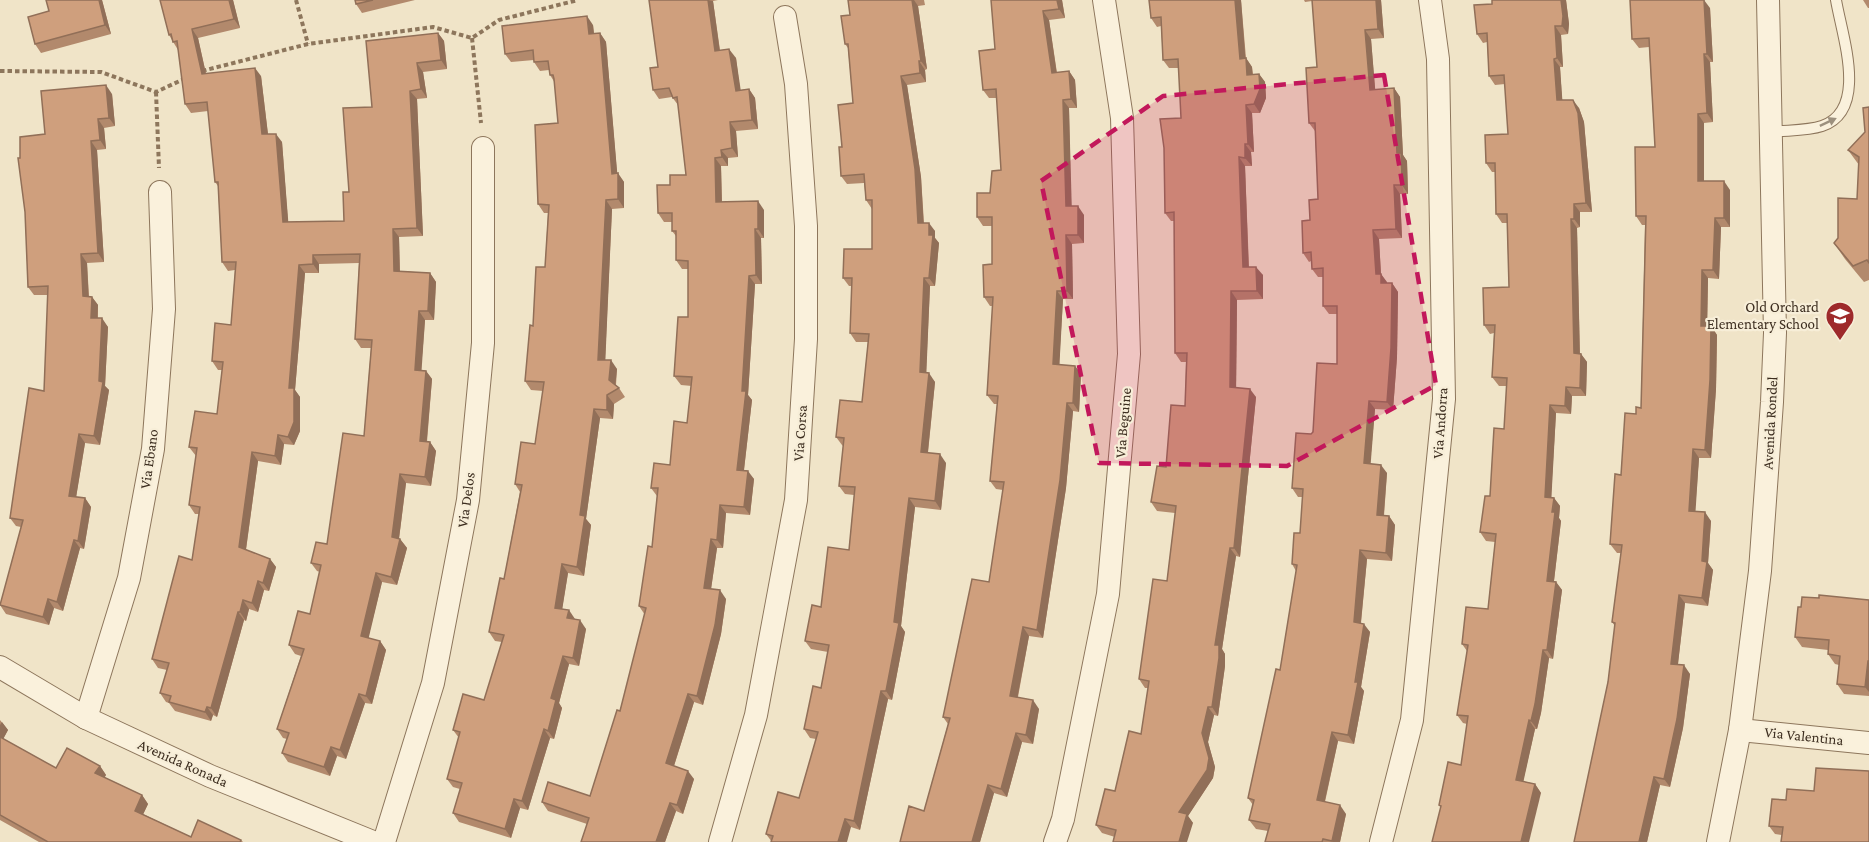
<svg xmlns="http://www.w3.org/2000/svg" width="1869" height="842" viewBox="0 0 1869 842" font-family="'Crimson Pro',serif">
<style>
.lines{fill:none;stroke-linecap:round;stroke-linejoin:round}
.lane-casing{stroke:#8d765c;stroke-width:12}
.street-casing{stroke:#8d765c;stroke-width:24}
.path{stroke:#8d765c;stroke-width:4;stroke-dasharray:4.5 3;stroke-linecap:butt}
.lane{stroke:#faf1dc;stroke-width:10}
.street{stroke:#faf1dc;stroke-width:22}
.wall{fill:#b2896c}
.shaded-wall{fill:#916f58}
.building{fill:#cf9f7d;stroke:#916f58;stroke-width:1.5}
.oneway{fill:#9c907e}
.marked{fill:#c2185b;fill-opacity:0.2;stroke:#c2185b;stroke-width:4.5;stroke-dasharray:12 8;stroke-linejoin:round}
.labels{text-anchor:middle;stroke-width:4.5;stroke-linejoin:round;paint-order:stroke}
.poi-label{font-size:15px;fill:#3d2e20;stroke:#f7eed8;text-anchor:end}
.street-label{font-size:15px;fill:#3d2e20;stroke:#f7eed8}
</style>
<rect width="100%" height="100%" fill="#f0e4c8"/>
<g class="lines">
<g class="lane-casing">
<path id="lane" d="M1771,132C1787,130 1807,131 1822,126C1869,110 1842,36 1836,0"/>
</g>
<g class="street-casing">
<g id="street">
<polyline points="0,667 86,718 210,776 373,842"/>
<polyline points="86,718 129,578 153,449 164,309 160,192"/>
<polyline points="1740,730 1869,743"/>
<polyline points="384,842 433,683 468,500 483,343 483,148"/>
<polyline points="720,842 756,715 796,500 806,339 806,226 796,84 785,17"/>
<polyline points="1055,842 1063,819 1108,594 1129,354 1122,118 1104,0"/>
<polyline points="1381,842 1412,720 1444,399 1438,59 1430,0"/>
<polyline points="1718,842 1740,730 1760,571 1772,402 1775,333 1768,0"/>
</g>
</g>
<g class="path">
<polyline points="296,0 308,44"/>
<polyline points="472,38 481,123"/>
<polyline points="0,71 101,72 156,92 184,79"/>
<polyline points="202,71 308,44 433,27 472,38 499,20 578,0"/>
<polyline points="156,92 159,168"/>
</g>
<use href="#lane" class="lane"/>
<use href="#street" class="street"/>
</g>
<g class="wall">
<polygon points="46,0 102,0 111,34 41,53 35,44 49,11"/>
<polygon points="233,0 240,28 198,38 206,74 261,76 268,134 282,142 288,222 344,221 349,192 372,107 438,33 444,41 447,69 423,72 427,98 417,99 423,236 399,237 400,271 430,273 436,282 434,320 425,320 421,370 426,371 432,379 427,442 430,442 436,451 431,486 406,483 399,539 400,539 407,548 397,585 382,582 368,638 380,641 386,650 372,704 365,703 346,759 337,756 330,776 288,762 282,753 287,739 283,738 277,729 301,656 295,654 289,645 310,614 320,572 317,571 311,563 327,544 364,436 371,348 361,348 355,339 359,263 319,264 319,273 305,273 295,390 300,397 300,431 294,445 284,444 281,465 258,461 246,550 270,559 276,567 269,591 264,590 258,612 249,609 246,621 244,620 217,717 213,715 211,721 175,711 169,703 166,702 160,693 167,670 158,668 152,659 192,560 199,514 195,514 189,505 196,456 189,447 217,414 222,370 218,370 212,361 231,325 235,270 228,271 222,262 218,186 215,182 208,111 191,113 185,104 178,50 169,35"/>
<polygon points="355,0 415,0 362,13 356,4"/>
<polygon points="649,0 718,0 713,1 720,50 736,58 740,90 749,89 755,98 758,129 736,131 738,157 728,158 728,166 721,166 722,202 764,210 764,238 761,238 762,284 755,284 748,395 752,400 744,470 754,479 750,515 726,513 723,548 717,548 711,589 726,599 721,634 703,705 694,702 674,766 694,779 683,814 676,811 665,842 581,842 587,824 548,811 542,802 590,796 620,711 645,615 639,606 652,547 657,496 651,488 670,465 687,423 692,386 681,385 674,376 688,317 688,269 682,269 676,260 676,236 672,231 672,222 664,222 658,213 670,185 686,175 678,105 672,97 659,99 653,90 658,67"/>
<polygon points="848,0 924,0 925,5 918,6 927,69 925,70 926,82 907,85 921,177 924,223 935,231 935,238 939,243 935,286 930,286 926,373 935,382 928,453 946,463 941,510 915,507 901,626 905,632 892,700 888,699 860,830 851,827 772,842 766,834 799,798 816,739 810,738 804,729 821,688 828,652 811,649 805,641 849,550 854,495 845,494 839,486 843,446 842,445 836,437 862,402 868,342 856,342 850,333 852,286 849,286 843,278 872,249 872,209 866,200 864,183 847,184 841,176 842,147 853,103 848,48 845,44 850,15"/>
<polygon points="991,0 1062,0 1065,18 1049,20 1057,73 1069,71 1075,80 1077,108 1069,108 1071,206 1084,215 1084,243 1072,244 1073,299 1063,299 1059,365 1075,366 1081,374 1079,412 1073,411 1066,488 1043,638 1029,636 1018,697 1039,709 1033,744 1022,742 1007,797 994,793 980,842 900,842 924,811 948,724 943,717 989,582 1003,490 996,489 990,481 997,404 994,404 987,395 993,306 990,306 984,297 992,264 992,226 983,226 977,217 1001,170 997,98 989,98 983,90 995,49"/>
<polygon points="1149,0 1241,0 1246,58 1252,67 1253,74 1259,74 1265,82 1266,98 1260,113 1252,113 1254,152 1251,152 1252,166 1245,166 1249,267 1263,275 1263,299 1237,300 1236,387 1256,397 1240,557 1236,556 1222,649 1225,654 1225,666 1218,716 1214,715 1208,742 1215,767 1213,778 1188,816 1193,823 1115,837 1102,833 1096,825 1115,791 1141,734 1148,688 1145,688 1139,679 1167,581 1175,513 1157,511 1151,502 1166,467 1185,406 1186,362 1181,362 1175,353 1174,221 1171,221 1165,213 1181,118 1179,68 1169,68 1163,60 1161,26 1157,27 1151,18"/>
<polygon points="1304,0 1381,0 1384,38 1371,39 1375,90 1394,88 1400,97 1403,155 1407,161 1408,194 1400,194 1402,238 1379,239 1381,274 1387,283 1392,283 1398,292 1397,357 1393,410 1375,409 1370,464 1387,473 1384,516 1389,516 1395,525 1392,561 1367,559 1361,623 1370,632 1361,687 1364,691 1354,744 1338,741 1325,802 1346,814 1340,842 1265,842 1268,831 1256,829 1249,820 1253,805 1248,798 1280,670 1296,571 1292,564 1300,533 1303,497 1298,497 1292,488 1337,364 1337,314 1329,314 1323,306 1323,277 1318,277 1312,269 1311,261 1309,262 1303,253 1310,220 1318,199 1315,131 1309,123 1317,67 1312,1 1305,2"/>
<polygon points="1492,0 1566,0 1569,24 1568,34 1561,35 1563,67 1560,67 1562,100 1579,108 1584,122 1592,212 1580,212 1580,227 1577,228 1580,354 1581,354 1587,362 1586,396 1572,396 1571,414 1556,413 1551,497 1554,498 1560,506 1559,518 1561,521 1554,581 1556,582 1562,590 1553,659 1549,658 1541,713 1537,729 1535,729 1523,781 1535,784 1541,793 1441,808 1439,805 1461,765 1467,724 1463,723 1457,715 1467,651 1462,644 1488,609 1495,542 1486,541 1480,532 1490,496 1504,429 1507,386 1499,386 1492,377 1494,333 1490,334 1484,325 1509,287 1507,223 1502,223 1496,214 1495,172 1492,172 1486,163 1508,134 1505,84 1495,85 1489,76 1487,42 1483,43 1477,34 1492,4"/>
<polygon points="1863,0 1869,0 1869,8 1868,8"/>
<polygon points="1710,8 1713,62 1710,62 1713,122 1704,123 1704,181 1730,190 1730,227 1721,227 1719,279 1708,278 1707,326 1711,326 1717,335 1716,389 1711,458 1699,458 1695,511 1711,521 1708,563 1713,570 1708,606 1685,603 1678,664 1690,674 1683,728 1670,787 1660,785 1647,842 1574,842 1608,682 1615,626 1612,622 1621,553 1617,553 1610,544 1621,475 1636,414 1641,408 1645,225 1642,225 1636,216 1655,147 1649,47 1639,48 1632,39"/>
<polygon points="593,25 594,34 600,33 606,42 617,173 624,182 624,208 612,209 605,360 617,369 616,385 619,388 625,397 614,404 613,419 600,418 586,519 591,525 584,576 568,573 562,609 586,629 579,666 569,664 559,703 562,708 554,739 550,738 528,810 520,808 511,838 459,822 453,813 460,789 453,787 447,779 459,738 453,730 484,700 502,642 495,641 489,632 504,579 520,492 515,484 535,444 543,391 531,390 525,381 533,326 545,267 548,213 544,213 538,204 558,123 555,83 550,75 549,70 540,71 534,62 534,60 511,62 505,54"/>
<polygon points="112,94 115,126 104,128 106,149 97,150 104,262 87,263 89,296 92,297 98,305 98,318 108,327 105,386 109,390 100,445 85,443 76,497 85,498 91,507 84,549 80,548 63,611 54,608 49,625 6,614 0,605 21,527 16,526 10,518 44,391 48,295 34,295 28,287 25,212 20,158 45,134"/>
<polygon points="1869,107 1869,280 1864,282 1845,259 1834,243 1838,238 1857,199 1859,165 1848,150 1865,132"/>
<polygon points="1869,600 1869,696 1844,694 1837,684 1839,665 1835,664 1828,654 1828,650 1802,647 1795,637 1801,607"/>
<polygon points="0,720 8,730 3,739 56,768 100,766 106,775 104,777 142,795 148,804 143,814 191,837 241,840 243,842 39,842 0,820"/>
<polygon points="1814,791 1782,835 1775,834 1769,826 1786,800"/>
</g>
<g class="shaded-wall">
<polygon points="99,0 102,0 111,34 105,25"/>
<polygon points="229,0 233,0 240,28 234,19"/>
<polygon points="708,0 713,1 721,60 715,51"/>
<polygon points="912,0 914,0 918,6 927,69 921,61"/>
<polygon points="1057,0 1062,0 1065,18 1059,9"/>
<polygon points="1235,0 1241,0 1246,67 1240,59"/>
<polygon points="1376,0 1381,0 1384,38 1378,29"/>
<polygon points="1561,0 1566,0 1569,24 1568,34 1562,26"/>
<polygon points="1704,0 1710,8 1713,62 1707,54"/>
<polygon points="1043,11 1049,20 1058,82 1052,73"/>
<polygon points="587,16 593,25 595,43 589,34"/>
<polygon points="1555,26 1561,35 1563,67 1557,58"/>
<polygon points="192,29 198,38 208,83 202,74"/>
<polygon points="1365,30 1371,39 1376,99 1370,90"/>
<polygon points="438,33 444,41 447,69 441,60"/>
<polygon points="600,33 606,42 618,182 612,174"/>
<polygon points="729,49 736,58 742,99 736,91"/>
<polygon points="1704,54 1710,62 1713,122 1707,113"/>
<polygon points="1246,58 1252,67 1253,84 1247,75"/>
<polygon points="1554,59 1560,67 1563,109 1557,100"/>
<polygon points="919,61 925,70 926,82 920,73"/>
<polygon points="417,63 423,72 427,98 421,89"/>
<polygon points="255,68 261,76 269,143 262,134"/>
<polygon points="1069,71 1075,80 1077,108 1071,99"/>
<polygon points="1259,74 1265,82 1266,98 1260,113 1254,104"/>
<polygon points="901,76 907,85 921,177 924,231 918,223"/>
<polygon points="106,85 112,94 115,126 109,118"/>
<polygon points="1394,88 1400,97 1403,155 1407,161 1408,194 1402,185 1397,153"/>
<polygon points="749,89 755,98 758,129 752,120"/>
<polygon points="410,91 417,99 423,236 417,228"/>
<polygon points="1063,100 1069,108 1072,215 1066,206"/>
<polygon points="1573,100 1579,108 1584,122 1592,212 1586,203"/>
<polygon points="1246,105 1252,113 1254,152 1248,144"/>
<polygon points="1698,114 1704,123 1704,190 1698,181"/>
<polygon points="98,119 104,128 106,149 100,140"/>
<polygon points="730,122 736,131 738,157 732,148"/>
<polygon points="276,134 282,142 289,231 283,222"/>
<polygon points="91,141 97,150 104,262 98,253"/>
<polygon points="1245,144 1251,152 1252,166 1245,158"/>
<polygon points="721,150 728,158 728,166 722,157"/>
<polygon points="1239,157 1245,166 1249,276 1243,267"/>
<polygon points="715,158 721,166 722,210 716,202"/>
<polygon points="618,173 624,182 624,208 618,199"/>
<polygon points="1724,181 1730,190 1730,227 1724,218"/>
<polygon points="1394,185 1400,194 1402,238 1396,229"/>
<polygon points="606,200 612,209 605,368 598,360"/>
<polygon points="758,201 764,210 764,238 758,229"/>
<polygon points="1574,204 1580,212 1580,227 1574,219"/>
<polygon points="1078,206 1084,215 1084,243 1078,235"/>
<polygon points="1715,218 1721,227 1719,279 1713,270"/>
<polygon points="1571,219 1577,228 1580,362 1574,353"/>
<polygon points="929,223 935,231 935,238 939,243 935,286 929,278"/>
<polygon points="393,229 399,237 400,280 394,271"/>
<polygon points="755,229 761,238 762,284 756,275"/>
<polygon points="1373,230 1379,239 1381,275 1381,274 1387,282 1387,292 1376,274"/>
<polygon points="1066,235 1072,244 1073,299 1067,291"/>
<polygon points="81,254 87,263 89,305 83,296"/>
<polygon points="313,255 319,264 319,273 313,264"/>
<polygon points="299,265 305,273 295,390 300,397 300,431 294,445 288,437 289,388"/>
<polygon points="1256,267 1263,275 1263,299 1257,291"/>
<polygon points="1702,270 1708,278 1707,334 1701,326"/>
<polygon points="430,273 436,282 434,320 428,311"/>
<polygon points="749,276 755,284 748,395 752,400 743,478 737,470"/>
<polygon points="924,278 930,286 926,381 920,372"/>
<polygon points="1392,283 1398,292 1397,357 1393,410 1387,402"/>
<polygon points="1057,291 1063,299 1059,373 1053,364"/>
<polygon points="1231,291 1237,300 1236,396 1230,387"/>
<polygon points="92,297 98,305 97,326 91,318"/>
<polygon points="419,311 425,320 421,378 415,370"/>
<polygon points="102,318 108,327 105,386 109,390 100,445 94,436 99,381"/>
<polygon points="1711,326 1717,335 1716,389 1711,458 1705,450"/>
<polygon points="1581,354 1587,362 1586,396 1580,388"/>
<polygon points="611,360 617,369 615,388 609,380"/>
<polygon points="1075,366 1081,374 1079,412 1073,403"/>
<polygon points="426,371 432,379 426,449 420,441"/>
<polygon points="929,373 935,382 927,460 921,452"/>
<polygon points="1566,387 1572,396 1571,414 1565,406"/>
<polygon points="1250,389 1256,397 1240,557 1234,548"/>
<polygon points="607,395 614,404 613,419 607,410"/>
<polygon points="1369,401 1375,409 1370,472 1364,463"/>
<polygon points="1067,403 1073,411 1066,488 1043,638 1037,630"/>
<polygon points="1550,405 1556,413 1551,505 1545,497"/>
<polygon points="594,409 600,418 586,519 591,525 584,576 577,567 580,515"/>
<polygon points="79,434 85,443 75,504 69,496"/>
<polygon points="278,435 284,444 281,465 275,456"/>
<polygon points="430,442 436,451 431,486 425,477"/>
<polygon points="1693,449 1699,458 1695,519 1689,511"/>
<polygon points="252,452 258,461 245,556 239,547"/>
<polygon points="940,454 946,463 941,510 935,501"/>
<polygon points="1381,465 1387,473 1383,524 1377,515"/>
<polygon points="748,471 754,479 750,515 744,507"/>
<polygon points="400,474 406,483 398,546 392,537"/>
<polygon points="85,498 91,507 84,549 78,541"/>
<polygon points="909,498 915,507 901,626 905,632 892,700 886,691"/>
<polygon points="1554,498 1560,506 1559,518 1561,521 1553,589 1547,581"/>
<polygon points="720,505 726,513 723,548 717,540"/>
<polygon points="1705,512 1711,521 1708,563 1713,570 1708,606 1702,598 1702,561"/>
<polygon points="1389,516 1395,525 1392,561 1386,553"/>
<polygon points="400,539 407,548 397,585 391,577"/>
<polygon points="711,539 717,548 710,596 704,588"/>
<polygon points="74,540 80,548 63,611 57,602"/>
<polygon points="1230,548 1236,556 1222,649 1225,654 1225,666 1218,716 1212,707 1215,645"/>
<polygon points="1360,550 1367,559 1360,631 1354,622"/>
<polygon points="270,559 276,567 269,591 263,583"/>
<polygon points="562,564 568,573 561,617 555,608"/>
<polygon points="376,573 382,582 367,645 361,636"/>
<polygon points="258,581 264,590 258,612 252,603"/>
<polygon points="1556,582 1562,590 1553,659 1547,650"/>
<polygon points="720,590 726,599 721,634 703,705 697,696"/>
<polygon points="1679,595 1685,603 1677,672 1671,664"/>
<polygon points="48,599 54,608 49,625 43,617"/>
<polygon points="243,600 249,609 246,621 240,612"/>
<polygon points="569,610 575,619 567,618"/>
<polygon points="238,612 244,620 217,717 211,708"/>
<polygon points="580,620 586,629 579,666 573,658"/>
<polygon points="1364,624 1370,632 1361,687 1364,691 1354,744 1348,735"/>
<polygon points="1023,627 1029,636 1016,705 1010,696"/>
<polygon points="380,641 386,650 372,704 366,696"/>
<polygon points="1543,650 1549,658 1541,713 1537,729 1531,721"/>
<polygon points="563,656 569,664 559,703 562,708 554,739 548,731 551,698"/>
<polygon points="1868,661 1869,663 1869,692 1865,687"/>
<polygon points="1684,665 1690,674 1683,728 1670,787 1664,779"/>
<polygon points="881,691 888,699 860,830 854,821"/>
<polygon points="359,694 365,703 346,759 340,750"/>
<polygon points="688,694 694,702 672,772 666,763"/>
<polygon points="1033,700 1039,709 1033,744 1026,735"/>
<polygon points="207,707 213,715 211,721 205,712"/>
<polygon points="1208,707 1214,715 1208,742 1215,767 1213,778 1188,816 1193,823 1187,842 1179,842 1179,812"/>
<polygon points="1529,720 1535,729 1522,788 1516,780"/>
<polygon points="2,722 8,730 1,743 0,741 0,725"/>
<polygon points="544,729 550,738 528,810 522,801"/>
<polygon points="1332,732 1338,741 1323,809 1317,800"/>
<polygon points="1016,733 1022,742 1007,797 1001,789"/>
<polygon points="331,747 337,756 330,776 324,767"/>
<polygon points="100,766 106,775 102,782 95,773"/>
<polygon points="688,771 694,779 683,814 677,805"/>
<polygon points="1654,777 1660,785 1647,842 1639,842"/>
<polygon points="1535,784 1541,793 1529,842 1521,842"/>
<polygon points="988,785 994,793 980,842 972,842"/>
<polygon points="142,795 148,804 141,819 135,811"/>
<polygon points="514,799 520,808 511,838 505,829"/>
<polygon points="670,803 676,811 665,842 656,842"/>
<polygon points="1340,805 1346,814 1340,842 1333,842 1332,841"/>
<polygon points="845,819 851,827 847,842 838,842"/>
</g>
<g class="building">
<polygon points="46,0 99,0 105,25 35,44 28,17 49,11"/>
<polygon points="160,0 229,0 234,19 192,29 202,74 255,68 262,134 276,134 283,222 344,221 343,192 349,192 343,108 372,107 366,41 438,33 441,60 417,63 421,89 410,91 417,228 393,229 394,271 430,273 428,311 419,311 415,370 426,371 420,441 430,442 425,477 400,474 392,537 400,539 391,577 376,573 361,636 380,641 366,696 359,694 340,750 331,747 324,767 282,753 289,733 277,729 304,649 289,645 298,611 310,614 321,565 311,563 316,542 327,544 343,433 364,436 372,340 355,339 360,254 313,255 313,264 299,265 289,388 294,388 294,422 288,437 278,435 275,456 252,452 239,547 270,559 263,583 258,581 252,603 243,600 240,612 238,612 211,708 207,707 205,712 169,702 171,696 160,693 169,663 152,659 179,556 192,560 200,507 189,505 197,448 189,447 195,411 217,414 223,362 212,361 215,323 231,325 236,262 222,262 218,182 215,182 207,102 185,104 177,41 173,42 171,34 169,35"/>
<polygon points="355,0 373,0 356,4"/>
<polygon points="649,0 708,0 715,51 729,49 736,91 749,89 752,120 730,122 732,148 721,150 722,157 715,158 716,202 758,201 758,229 755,229 756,275 749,276 742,391 746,391 737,470 748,471 744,507 720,505 717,540 711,539 704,588 720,590 715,625 697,696 688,694 666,763 688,771 677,805 670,803 656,842 581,842 589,818 542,802 548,782 590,796 617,710 620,711 646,608 639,606 648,546 652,547 658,488 651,488 654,463 670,465 674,421 687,423 692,377 674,376 678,317 688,317 688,261 676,260 676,231 672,231 672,213 658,213 657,185 670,185 670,175 686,175 677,97 673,98 669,88 653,90 650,68 658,67"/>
<polygon points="848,0 912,0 921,61 919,61 920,73 901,76 915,169 918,223 929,223 929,235 933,235 929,278 924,278 920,372 929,373 921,452 940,454 935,501 909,498 894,622 899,623 886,691 881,691 854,821 845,819 838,842 771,842 773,836 766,834 778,792 799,798 818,732 804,729 813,686 821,688 829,645 805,641 812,605 821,607 828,547 849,550 855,487 839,486 844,438 836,437 840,400 862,402 869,334 850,333 852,278 843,278 844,249 872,249 872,200 866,200 864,174 841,176 839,147 842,147 838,105 853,103 848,44 845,44 841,16 850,15"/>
<polygon points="991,0 1057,0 1059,9 1043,11 1052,73 1069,71 1071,99 1063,100 1066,206 1078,206 1078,235 1066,235 1067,291 1057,291 1053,364 1075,366 1073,403 1067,403 1060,480 1037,630 1023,627 1010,696 1033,700 1026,735 1016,733 1001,789 988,785 972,842 900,842 909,806 924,811 950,718 943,717 972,579 989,582 1004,482 990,481 998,396 987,395 993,297 984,297 983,265 992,264 992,217 977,217 977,193 990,193 992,171 1001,170 996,89 983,90 979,51 995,49"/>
<polygon points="1149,0 1235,0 1240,59 1246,58 1247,75 1259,74 1260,89 1254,104 1246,105 1248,144 1245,144 1245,158 1239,157 1243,267 1256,267 1257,291 1231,291 1230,387 1250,389 1234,548 1230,548 1215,645 1219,645 1219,658 1212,707 1208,707 1202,733 1209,758 1207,770 1179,812 1187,814 1179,842 1113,842 1116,830 1096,825 1105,789 1115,791 1129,731 1141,734 1149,681 1139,679 1153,579 1167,581 1176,506 1151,502 1157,466 1166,467 1171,405 1185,406 1187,353 1175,353 1174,212 1165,213 1164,148 1160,119 1181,118 1178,59 1163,60 1161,17 1151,18"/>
<polygon points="1312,0 1376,0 1378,29 1365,30 1370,90 1394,88 1397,153 1401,153 1402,185 1394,185 1396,229 1373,230 1376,274 1381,274 1381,283 1392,283 1391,348 1387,402 1369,401 1364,463 1381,465 1377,515 1389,516 1386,553 1360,550 1354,622 1364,624 1355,682 1358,682 1348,735 1332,732 1317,800 1340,805 1332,841 1323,839 1322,842 1265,842 1270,824 1249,820 1254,800 1248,798 1276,669 1280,670 1297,565 1292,564 1294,533 1300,533 1303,489 1292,488 1296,433 1311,434 1313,432 1317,363 1337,364 1337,306 1323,306 1323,268 1312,269 1311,252 1303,253 1302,221 1310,220 1309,200 1318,199 1315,123 1309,123 1306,68 1317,67"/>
<polygon points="1492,0 1561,0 1563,16 1562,26 1555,26 1557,58 1554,59 1557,100 1573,100 1578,113 1586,203 1574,204 1574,219 1571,219 1574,353 1581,354 1580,388 1566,387 1565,406 1550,405 1545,497 1554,498 1552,512 1555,512 1547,581 1556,582 1547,650 1543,650 1535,704 1531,721 1529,720 1516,780 1535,784 1521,842 1432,842 1441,806 1439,805 1448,762 1461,765 1468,716 1457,715 1468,645 1462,644 1466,607 1488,609 1496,534 1480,532 1485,496 1490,496 1494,428 1504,429 1507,378 1492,377 1495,325 1484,325 1483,288 1509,287 1507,214 1496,214 1495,163 1486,163 1485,135 1508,134 1504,75 1489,76 1487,33 1477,34 1474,5 1492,4"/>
<polygon points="1630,0 1704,0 1707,54 1704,54 1707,113 1698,114 1698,181 1724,181 1724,218 1715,218 1713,270 1702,270 1701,326 1711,326 1710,380 1705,450 1693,449 1689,511 1705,512 1702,561 1707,562 1702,598 1679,595 1671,664 1684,665 1677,719 1664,779 1654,777 1639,842 1574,842 1608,682 1615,623 1612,622 1622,545 1610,544 1615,474 1621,475 1625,413 1636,414 1636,407 1641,408 1646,216 1636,216 1635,147 1655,147 1649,38 1632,39"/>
<polygon points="587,16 589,34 600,33 612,174 618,173 618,199 606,200 598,360 611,360 609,380 619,388 607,395 607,410 594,409 580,515 585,516 577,567 562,564 555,608 569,610 567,618 580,620 573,658 563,656 551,698 556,700 548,731 544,729 522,801 514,799 505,829 453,813 462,783 447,779 460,732 453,730 463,694 484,700 504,635 489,632 500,578 504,579 522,485 515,484 521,442 535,444 544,382 525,381 530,325 533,326 536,267 545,267 549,205 538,204 535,125 558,123 554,79 553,75 550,75 548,61 534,62 533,50 505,54 502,26"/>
<polygon points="106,85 109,118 98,119 100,140 91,141 98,253 81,254 83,296 92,297 91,318 102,318 99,381 103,382 94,436 79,434 69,496 85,498 78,541 74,540 57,602 48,599 43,617 0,605 23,520 10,518 29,388 44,391 48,286 28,287 25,212 18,158 20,158 20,137 45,134 41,91"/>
<polygon points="1869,107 1869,263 1867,260 1853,266 1834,243 1838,238 1838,198 1857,199 1859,157 1848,150 1865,132 1863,108"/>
<polygon points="1819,595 1869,600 1869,661 1868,661 1865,687 1837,684 1840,656 1828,654 1829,640 1795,637 1798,607 1801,607 1802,597 1819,598"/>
<polygon points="0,737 56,768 67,748 100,766 95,773 142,795 135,811 191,837 198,820 241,840 240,842 48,842 0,815"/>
<polygon points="1816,768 1869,771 1869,842 1781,842 1783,827 1769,826 1772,799 1786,800 1787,789 1814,791"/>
</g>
<defs><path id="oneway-solid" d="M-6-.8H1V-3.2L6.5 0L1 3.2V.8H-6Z" transform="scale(1.5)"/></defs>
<use class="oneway" href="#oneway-solid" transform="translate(1828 122) rotate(-25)"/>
<path class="marked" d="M1384,75L1436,385L1287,466L1099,463L1041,181L1163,96Z"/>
<defs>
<g id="school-pin" transform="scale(1.5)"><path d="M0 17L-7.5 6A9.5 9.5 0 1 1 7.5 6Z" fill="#9e2a2b" stroke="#f7eed8"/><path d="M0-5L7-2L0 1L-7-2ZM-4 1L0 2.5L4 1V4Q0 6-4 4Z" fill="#fff"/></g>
</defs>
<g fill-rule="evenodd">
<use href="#school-pin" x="1840" y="316"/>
</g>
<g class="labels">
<g class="poi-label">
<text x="1819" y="312">Old Orchard<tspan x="1819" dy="17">Elementary School</tspan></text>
</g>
<g class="street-label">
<text transform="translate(1123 423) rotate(-85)" y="5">Via Beguine</text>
<text transform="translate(1440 423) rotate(-86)" y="5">Via Andorra</text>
<text transform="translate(1770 423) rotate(-87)" y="5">Avenida Rondel</text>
<text transform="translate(800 433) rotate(-86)" y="5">Via Corsa</text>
<text transform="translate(149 459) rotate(-82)" y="5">Via Ebano</text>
<text transform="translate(466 500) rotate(-82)" y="5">Via Delos</text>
<text transform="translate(1804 736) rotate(6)" y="5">Via Valentina</text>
<text transform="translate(183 763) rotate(24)" y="5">Avenida Ronada</text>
</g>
</g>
</svg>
